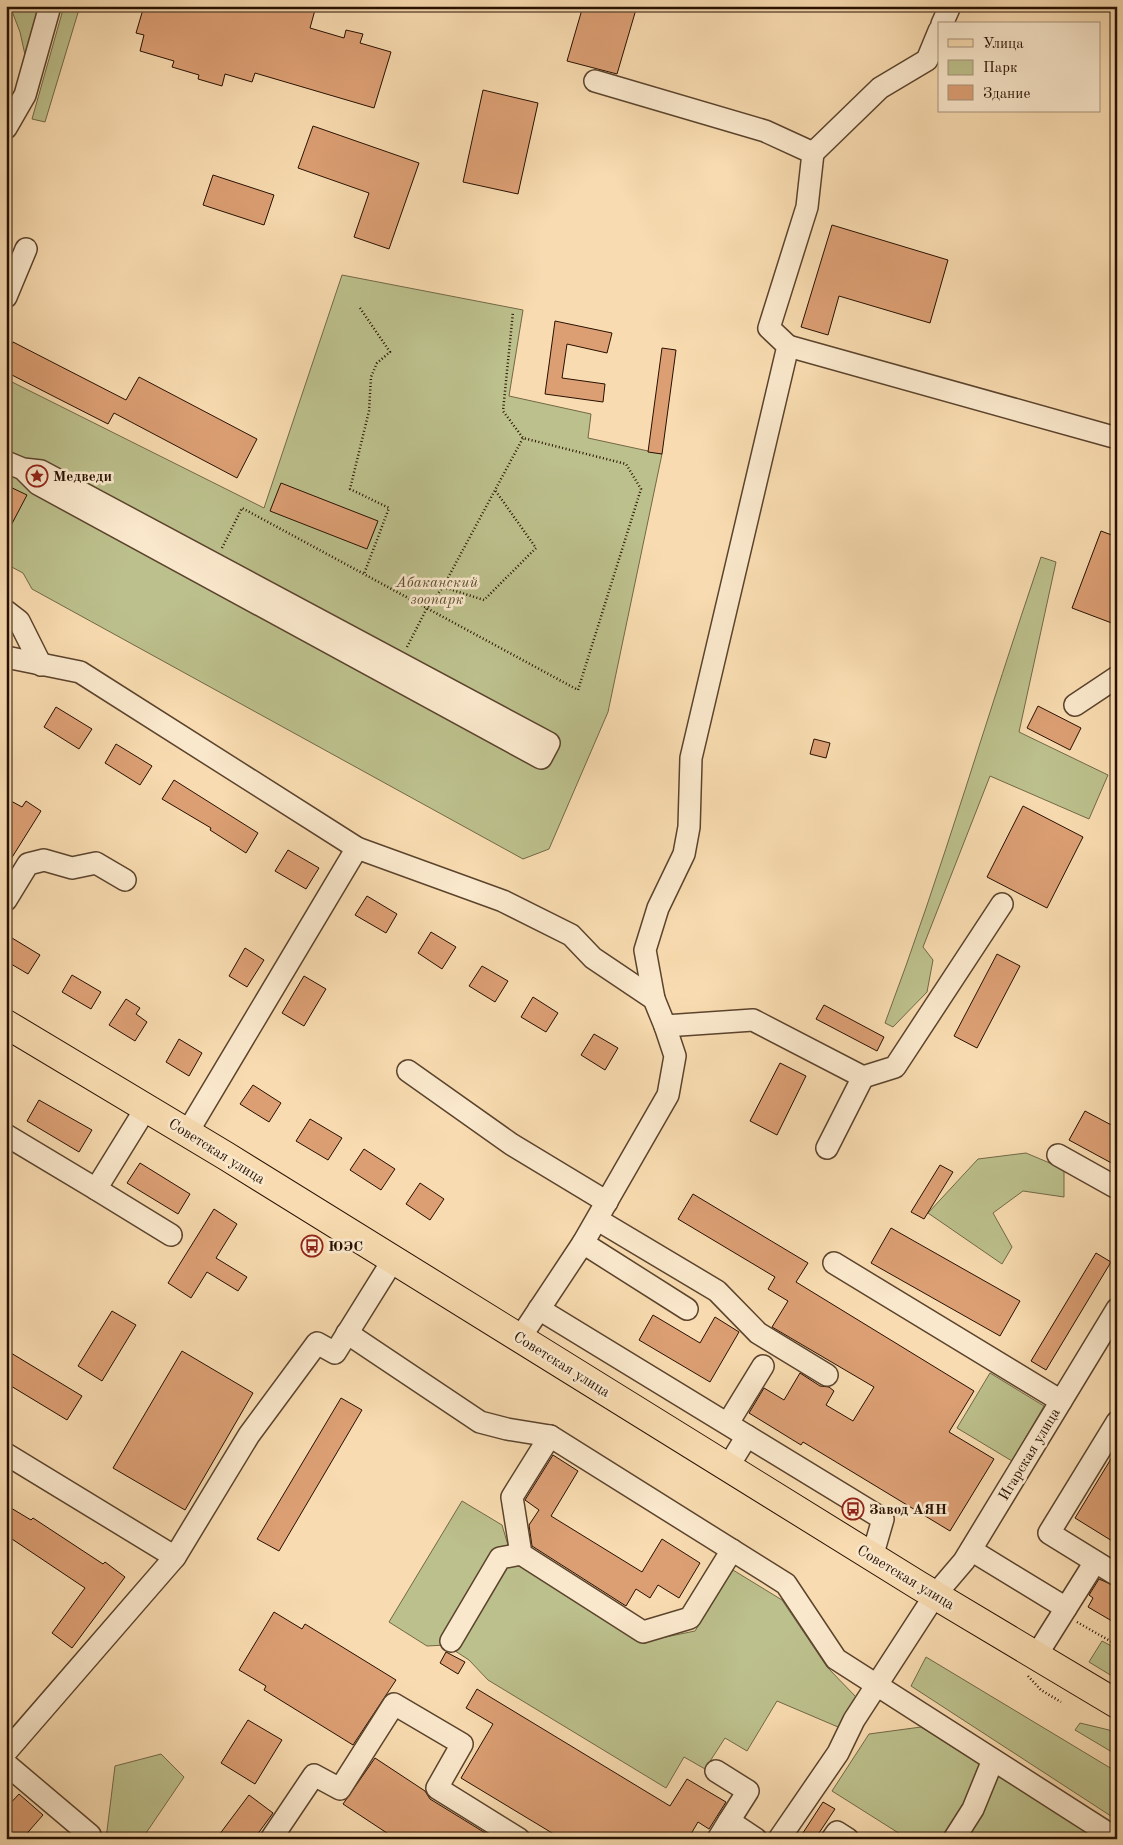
<svg xmlns="http://www.w3.org/2000/svg" width="1123" height="1845" viewBox="0 0 1123 1845" font-family="'Old Standard TT',serif">
<style>
.green{fill:#bcc08c;stroke:#726846}
.building{fill:#dc9f74;stroke:#271000}
.lines{fill:none;stroke-linecap:round;stroke-linejoin:round}
.minor-casing{stroke:#5b432c;stroke-width:24}
.major-casing{stroke:#271000;stroke-width:30}
.path{stroke:#271000;stroke-width:2.5;stroke-dasharray:1 2.5;stroke-linecap:butt}
.minor{stroke:#fae8cc;stroke-width:21}
.major{stroke:#f8dbb0;stroke-width:28}
.labels{text-anchor:middle;stroke-width:5;stroke-linejoin:round;paint-order:stroke}
.poi-label{font-size:15px;font-weight:bold;fill:#271000;stroke:#fae8cc;text-anchor:start}
.park-label{font-size:15px;font-style:italic;fill:#5b4e31;stroke:#fae8cc}
.street-label{font-size:15px;fill:#271000;stroke:#fae8cc}
</style>
<rect width="100%" height="100%" fill="#f8dbb0"/>
<filter id="stains"><feTurbulence type="fractalNoise" baseFrequency=".004" numOctaves="4"/><feColorMatrix values="0 0 0 0 .2 0 0 0 0 .09 0 0 0 0 .02 0 0 0 .5 -.17"/></filter>
<radialGradient id="worn" r=".72"><stop offset=".6" stop-color="#630" stop-opacity="0"/><stop offset="1" stop-color="#630" stop-opacity=".3"/></radialGradient>
<g class="green">
<polygon points="10,6 42,6 27,64 20,32"/>
<polygon points="64,6 80,6 45,122 32,119"/>
<polygon points="342,275 523,310 509,396 591,414 588,438 662,454 608,712 549,849 523,859 32,589 23,573 6,564 6,379 264,508"/>
<path d="M1041,557L1056,562L1019,732L1108,775L1089,819L990,776L923,947L933,960L927,992L893,1027L885,1023C943,869 988,712 1041,557Z"/>
<polygon points="1026,1153 1064,1169 1064,1197 1023,1191 993,1213 1012,1247 1002,1264 928,1213 978,1159"/>
<polygon points="990,1373 1044,1406 1012,1461 957,1428"/>
<polygon points="462,1501 502,1525 513,1562 641,1642 695,1631 733,1570 782,1600 827,1667 857,1698 838,1727 777,1701 747,1751 725,1738 705,1769 684,1757 666,1788 488,1680 469,1660 446,1645 427,1646 389,1622"/>
<polygon points="1102,1641 1117,1649 1117,1679 1089,1662"/>
<polygon points="926,1657 1117,1772 1117,1820 911,1686"/>
<polygon points="1080,1723 1109,1730 1117,1735 1117,1755 1075,1730"/>
<polygon points="921,1727 1097,1839 908,1839 832,1791 869,1734"/>
<polygon points="161,1754 184,1777 142,1839 106,1839 115,1766"/>
</g>
<g class="building">
<polygon points="144,6 304,6 315,10 310,28 344,38 346,30 363,34 360,43 391,52 374,108 255,73 252,82 225,74 222,86 198,79 199,75 172,67 174,61 140,51 144,35 136,33"/>
<polygon points="583,6 637,6 617,74 567,61"/>
<polygon points="483,90 538,103 518,194 463,182"/>
<polygon points="313,126 419,163 389,249 354,237 369,193 298,168"/>
<polygon points="213,175 274,195 264,225 203,205"/>
<polygon points="832,225 948,260 930,323 839,296 828,335 801,327"/>
<polygon points="555,321 612,333 607,353 567,344 562,378 605,384 603,402 545,394"/>
<polygon points="13,342 126,400 139,377 257,439 237,478 114,413 108,424 6,372 6,354"/>
<polygon points="662,348 676,350 662,454 648,452"/>
<polygon points="281,483 378,521 367,549 270,511"/>
<polygon points="6,485 27,495 6,535"/>
<polygon points="1101,531 1117,537 1117,625 1072,608"/>
<polygon points="1038,706 1081,728 1070,750 1027,728"/>
<polygon points="56,707 92,729 79,749 44,727"/>
<polygon points="814,739 830,743 826,758 810,754"/>
<polygon points="116,744 152,766 140,785 105,763"/>
<polygon points="174,780 258,833 246,853 210,830 211,828 162,799"/>
<polygon points="11,801 22,807 26,801 41,811 6,867 6,808"/>
<polygon points="1023,806 1083,837 1047,908 987,877"/>
<polygon points="288,850 319,868 306,889 275,871"/>
<polygon points="367,896 397,914 386,933 355,915"/>
<polygon points="431,932 456,947 442,969 418,953"/>
<polygon points="12,938 40,955 28,974 6,961 6,948"/>
<polygon points="245,948 264,960 247,987 229,976"/>
<polygon points="997,954 1020,966 977,1048 954,1036"/>
<polygon points="482,966 508,981 495,1002 469,986"/>
<polygon points="72,975 101,992 91,1009 62,992"/>
<polygon points="304,976 326,989 304,1026 282,1013"/>
<polygon points="533,997 558,1013 546,1032 521,1017"/>
<polygon points="126,999 140,1008 136,1014 147,1022 135,1041 109,1025"/>
<polygon points="824,1005 884,1037 877,1051 816,1019"/>
<polygon points="594,1034 618,1048 605,1070 581,1055"/>
<polygon points="179,1039 202,1053 189,1076 166,1062"/>
<polygon points="780,1063 806,1076 777,1135 750,1121"/>
<polygon points="253,1085 281,1103 269,1122 240,1104"/>
<polygon points="39,1100 92,1130 79,1152 27,1121"/>
<polygon points="1085,1111 1117,1128 1117,1166 1069,1140"/>
<polygon points="310,1119 342,1138 328,1160 296,1141"/>
<polygon points="364,1149 395,1169 381,1190 350,1170"/>
<polygon points="140,1163 190,1194 178,1214 127,1183"/>
<polygon points="940,1165 953,1172 924,1219 911,1212"/>
<polygon points="420,1183 444,1199 430,1220 406,1204"/>
<polygon points="693,1194 808,1263 796,1282 974,1391 949,1432 994,1459 950,1531 803,1442 801,1445 749,1413 764,1388 784,1400 800,1373 820,1386 829,1387 834,1391 826,1405 853,1421 874,1387 772,1327 788,1301 768,1289 775,1277 678,1219"/>
<polygon points="214,1209 237,1224 216,1258 247,1277 238,1291 207,1272 191,1298 168,1283"/>
<polygon points="891,1228 1020,1301 1000,1336 871,1263"/>
<polygon points="1096,1253 1111,1262 1046,1370 1031,1361"/>
<polygon points="112,1311 136,1325 102,1381 78,1366"/>
<polygon points="653,1315 700,1343 715,1317 739,1332 710,1382 639,1340"/>
<polygon points="6,1350 82,1396 67,1420 6,1383"/>
<polygon points="182,1351 253,1393 185,1510 113,1468"/>
<polygon points="341,1398 362,1410 279,1551 257,1539"/>
<polygon points="1117,1449 1117,1544 1075,1518"/>
<polygon points="553,1455 578,1471 551,1516 642,1572 662,1539 700,1563 679,1598 658,1585 650,1598 636,1589 626,1606 532,1546 529,1525 539,1510 525,1500"/>
<polygon points="6,1505 31,1520 33,1518 103,1564 105,1562 125,1577 72,1648 52,1633 85,1588 6,1535"/>
<polygon points="1099,1579 1117,1587 1117,1624 1088,1607 1093,1598 1089,1595"/>
<polygon points="274,1612 302,1629 305,1624 396,1680 353,1745 264,1690 266,1686 239,1670"/>
<polygon points="446,1652 465,1662 458,1674 440,1663"/>
<polygon points="477,1689 670,1806 687,1779 726,1802 709,1829 698,1822 688,1839 562,1839 461,1778 493,1724 466,1708"/>
<polygon points="248,1720 282,1740 255,1784 221,1763"/>
<polygon points="375,1758 425,1791 430,1799 495,1839 396,1839 343,1804"/>
<polygon points="19,1794 43,1815 22,1839 6,1839 6,1808"/>
<polygon points="249,1795 273,1813 254,1839 216,1839"/>
<polygon points="823,1802 835,1809 815,1839 799,1839"/>
</g>
<g class="lines">
<g class="minor-casing">
<g id="minor">
<polyline points="942,24 950,6"/>
<polyline points="595,81 765,131 813,153 807,207 769,328 788,346 691,758 689,827 684,854 658,908 645,950 654,999"/>
<polyline points="6,128 25,95 50,6"/>
<polyline points="813,153 880,88 927,60 939,31"/>
<polyline points="6,297 26,249"/>
<polyline points="788,346 1117,438"/>
<polyline points="6,462 23,469 41,471 549,743 541,758 38,484 23,469"/>
<polyline points="6,611 19,621 41,665"/>
<polyline points="6,657 80,672 357,848 503,901 571,935 593,958 654,999 665,1026 675,1056 668,1095 583,1243"/>
<polyline points="1075,705 1117,677"/>
<polyline points="6,900 28,864 44,860 72,868 96,863 125,880"/>
<polyline points="665,1026 753,1020 863,1077 827,1148"/>
<polyline points="408,1071 511,1144 607,1202"/>
<polyline points="863,1077 895,1067 1002,904"/>
<polyline points="187,1133 357,848"/>
<polyline points="6,1135 96,1189 146,1108"/>
<polyline points="1058,1155 1117,1188"/>
<polyline points="96,1189 171,1235"/>
<polyline points="598,1220 717,1291 758,1333 827,1375"/>
<polyline points="834,1263 1061,1401"/>
<polyline points="539,1309 883,1519 872,1557"/>
<polyline points="347,1333 480,1422 507,1429 550,1436 786,1584 836,1659 1117,1839"/>
<polyline points="520,1338 583,1243 687,1309"/>
<polyline points="1117,1422 1049,1533 1117,1575"/>
<polyline points="728,1423 763,1366"/>
<polyline points="550,1436 512,1497 521,1554 643,1632 690,1618 732,1550"/>
<polyline points="6,1454 175,1557 249,1435 317,1343 335,1353 393,1260"/>
<polyline points="728,1467 747,1436"/>
<polyline points="971,1550 1066,1608"/>
<polyline points="451,1641 500,1558 521,1554"/>
<polyline points="1036,1656 1095,1562"/>
<polyline points="6,1752 175,1557"/>
<polyline points="6,1764 90,1835 87,1839"/>
<polyline points="716,1771 748,1791 729,1821"/>
<polyline points="271,1839 314,1775 340,1789 394,1704 462,1744 437,1788 519,1839"/>
<polyline points="718,1839 729,1821 756,1839"/>
<polyline points="779,1839 838,1753 854,1720 935,1595 964,1561 1117,1309"/>
<polyline points="832,1839 837,1832 848,1839"/>
<polyline points="954,1839 973,1809 993,1760"/>
</g>
</g>
<g class="major-casing">
<polyline id="major" points="6,1024 226,1156 918,1585 1117,1704"/>
</g>
<g class="path">
<polyline points="360,308 390,352 377,363 371,377 369,411 350,489 389,508 364,574"/>
<polyline points="222,548 242,508 578,690 641,489 626,464 523,438 503,411 513,312"/>
<polyline points="443,587 484,600 536,548 495,490"/>
<polyline points="407,647 427,608 443,587 523,438"/>
<polyline points="1077,1622 1117,1645"/>
<polyline points="1028,1676 1041,1690 1061,1702"/>
</g>
<use href="#minor" class="minor"/>
<use href="#major" class="major"/>
</g>
<defs>
<g id="sight-ring" transform="scale(1.125)"><circle r="9.5" fill="#fae8cc" stroke="#8f2418" stroke-width="1.5"/><path d="M0-6L1.8-2.2L6-1.7L2.9 1.2L3.7 5.4L0 3.3L-3.7 5.4L-2.9 1.2L-6-1.7L-1.8-2.2Z" fill="#8f2418"/></g>
<g id="bus-ring" transform="scale(1.125)"><circle r="9.5" fill="#fae8cc" stroke="#8f2418" stroke-width="1.5"/><path d="M-5-6H5V4H4V6H2V4H-2V6H-4V4H-5ZM-3.5-4V0h7V-4ZM-3.5 1.2v1.5H-2V1.2ZM2 1.2v1.5H3.5V1.2Z" fill="#8f2418"/></g>
</defs>
<g fill-rule="evenodd">
<use href="#sight-ring" x="37" y="476"/>
<use href="#bus-ring" x="312" y="1246"/>
<use href="#bus-ring" x="853" y="1509"/>
</g>
<g class="labels">
<g class="poi-label">
<text x="53" y="481">Медведи</text>
<text x="328" y="1251">ЮЭС</text>
<text x="869" y="1514">Завод АЯН</text>
</g>
<g class="park-label">
<text x="437" y="587">Абаканский<tspan x="437" dy="17">зоопарк</tspan></text>
</g>
<g class="street-label">
<text transform="translate(217 1151) rotate(32)" y="5">Советская улица</text>
<text transform="translate(562 1364) rotate(32)" y="5">Советская улица</text>
<text transform="translate(1029 1454) rotate(-59)" y="5">Игарская улица</text>
<text transform="translate(906 1577) rotate(31)" y="5">Советская улица</text>
</g>
</g>
<rect width="1123" height="1845" fill="none" stroke="#f8dbb0" stroke-width="25"/>
<rect x="8" y="8" width="1108" height="1830" fill="none" stroke="#271000" stroke-width="2.5"/>
<rect x="12" y="12" width="1098" height="1820" fill="none" stroke="#271000"/>
<rect x="938" y="22" width="162" height="90" fill="#fae8cc" stroke="#a6927a"/>
<rect x="948" y="39" width="25" height="8" fill="#f8dbb0" stroke="#a6927a"/>
<text x="983" y="48" font-size="15" fill="#271000">Улица</text>
<rect x="948" y="60" width="25" height="15" fill="#bcc08c" stroke="#a6927a"/>
<text x="983" y="72" font-size="15" fill="#271000">Парк</text>
<rect x="948" y="85" width="25" height="15" fill="#dc9f74" stroke="#a6927a"/>
<text x="983" y="98" font-size="15" fill="#271000">Здание</text>
<rect width="100%" height="100%" filter="url(#stains)"/>
<rect width="100%" height="100%" fill="url(#worn)"/>
</svg>
